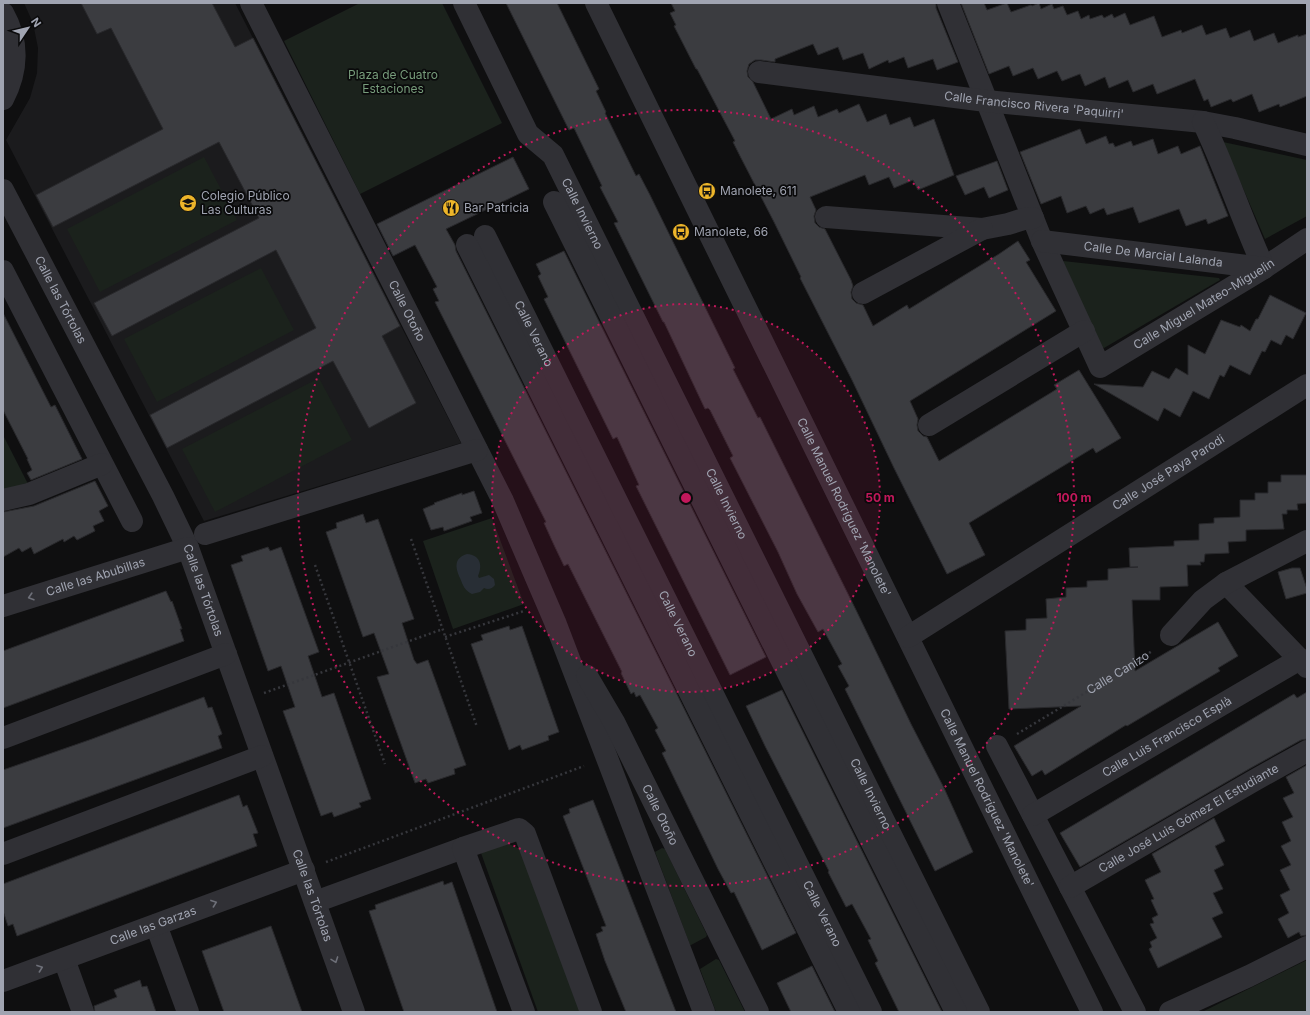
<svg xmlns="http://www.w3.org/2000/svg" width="1310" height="1015" viewBox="0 0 1310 1015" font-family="Inter,sans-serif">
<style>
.built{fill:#1b1b1d}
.green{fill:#1b221c}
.water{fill:#282e35}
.building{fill:#3b3c40;stroke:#29292c}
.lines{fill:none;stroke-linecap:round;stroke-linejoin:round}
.path{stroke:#36373c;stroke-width:2.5;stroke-dasharray:2 3;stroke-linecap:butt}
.minor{stroke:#303035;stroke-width:22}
.oneway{stroke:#6e7079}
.ring{fill:none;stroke:#c2185b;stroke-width:2;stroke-dasharray:2 4}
.labels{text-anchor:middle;stroke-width:3.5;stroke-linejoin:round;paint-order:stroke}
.park-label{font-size:12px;fill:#779c7b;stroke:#0a0a0b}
.street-label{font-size:12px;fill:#a0a4b1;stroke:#0a0a0b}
.poi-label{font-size:12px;fill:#a0a4b1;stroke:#0a0a0b;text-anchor:start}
.centre{fill:#c2185b;stroke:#0a0a0b;stroke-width:2}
.ring-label{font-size:12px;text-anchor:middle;font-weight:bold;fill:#c2185b;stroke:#0a0a0b;stroke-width:3.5;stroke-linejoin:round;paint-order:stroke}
</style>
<rect width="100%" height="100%" fill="#0f0f10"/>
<polygon class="built" points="24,3 235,3 461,443 204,521 6,140 30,98 37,73 38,48 33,23"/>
<g class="green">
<polygon points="360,3 442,3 502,123 360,194 284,41"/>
<polygon points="1223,142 1307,160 1307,216 1265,239"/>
<polygon points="204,157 237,220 100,292 67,229"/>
<polygon points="1063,261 1219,278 1220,280 1104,348 1101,347"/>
<polygon points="261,268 294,330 157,402 124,339"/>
<polygon points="319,378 352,440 215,512 182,449"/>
<polygon points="3,435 28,484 3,490"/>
<polygon points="492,518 524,604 453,629 423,541"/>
<polygon points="507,843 520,849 582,1012 538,1012 481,853"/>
<polygon points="662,848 665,849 707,935 706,937 691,945 690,945 655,852"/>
<polygon points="716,959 719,960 745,1012 716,1012 700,969"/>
<polygon points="1307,960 1307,1012 1202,1012"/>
</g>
<path class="water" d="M467,554C480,555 483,565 478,576L479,578L489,575L494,579L495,585C492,589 488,590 484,588L480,592L472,594C464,590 463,585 460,578C455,567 454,558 467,554Z"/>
<g class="building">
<polygon points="81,3 212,3 235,47 253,38 400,326 382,336 416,403 369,428 333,361 167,448 150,415 316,328 276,250 112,336 94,303 259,218 219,142 53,227 36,195 163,129 111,28 97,34"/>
<polygon points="506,3 557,3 599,89 596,91 606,112 605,113 636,176 639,174 650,195 735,368 733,369 758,418 760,417 856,610 911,724 944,788 973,852 935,871 845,689 849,686 838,666 842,664 823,629 818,632 797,594 778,552 730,458 733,456 710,410 708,408 705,409 664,322 663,322 614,223 618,222 600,187 602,186 574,128 569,130"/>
<polygon points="671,3 936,3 936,8 958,62 937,70 933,59 908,68 904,57 889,63 888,60 869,69 863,53 843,60 838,47 818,55 813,44 775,59 775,62 761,60 755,60 749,64 747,71 748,77 753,82 771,119 792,109 794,115 814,106 818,117 837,109 839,113 859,104 867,122 886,114 890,125 910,117 914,127 934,119 954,175 918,190 913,180 894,188 889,177 869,185 865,175 810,197 816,210 814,216 815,223 819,227 825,229 851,280 853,286 851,292 852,299 856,303 863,305 873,326 907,305 909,309 999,254 1018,241 1030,260 1026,262 1056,311 910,401 918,419 917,425 918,431 923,436 927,437 939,461 1057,389 1054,385 1079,370 1121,438 1096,453 1093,448 969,523 985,555 947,574 894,468 852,380 800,278 801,277 774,222 741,158 733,142 735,141 697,69 696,69 674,26 676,25 670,13 675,11"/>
<polygon points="961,3 984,3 987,10 1007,3 1011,12 1031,5 1032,6 1039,3 1041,9 1052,4 1054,9 1063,6 1067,15 1078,11 1081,19 1089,15 1090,19 1102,15 1104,18 1112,14 1114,18 1125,13 1130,25 1154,16 1162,37 1181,30 1182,33 1202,25 1206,35 1226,28 1230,38 1250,30 1254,41 1274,33 1278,43 1298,35 1298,37 1307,34 1307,96 1280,107 1279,104 1259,112 1252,94 1233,102 1231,99 1211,107 1208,99 1204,101 1195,79 1157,94 1153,84 1133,92 1128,80 1109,88 1105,77 1085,86 1080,74 1062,81 1057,71 1038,79 1033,68 1013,76 1009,66 989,74"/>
<polygon points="1080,129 1086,144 1106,136 1109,144 1113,143 1115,147 1131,141 1133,146 1153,139 1158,154 1178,146 1181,154 1200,146 1228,216 1208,224 1206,219 1186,226 1179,209 1139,223 1133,207 1107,215 1104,208 1090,214 1086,206 1067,213 1061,196 1041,204 1020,152"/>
<polygon points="513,157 529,189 446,229 455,245 456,251 796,933 762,950 734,892 731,893 718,869 662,753 666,751 655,730 658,728 640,695 636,697 634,692 631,694 621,673 622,672 568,564 564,566 554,545 544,523 546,522 435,302 439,301 433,289 437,287 415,245 393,256 377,224"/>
<polygon points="997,161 1008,190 989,198 984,187 965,195 956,176"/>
<polygon points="564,251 766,657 730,675 636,486 639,485 617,437 613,439 544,299 548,297 538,276 541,274 536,264"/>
<polygon points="1270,295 1306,313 1293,339 1286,335 1281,345 1271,340 1265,352 1262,351 1250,375 1230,365 1224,377 1220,375 1209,399 1193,391 1180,417 1164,408 1158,421 1094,384 1143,387 1152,371 1169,379 1176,368 1188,375 1188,345 1205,354 1221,320 1240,327 1241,325 1250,331 1256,319 1258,319"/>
<polygon points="3,313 51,407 55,405 82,459 31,480 27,473 32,470 27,459 28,459 3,410"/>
<polygon points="1281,475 1307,475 1307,503 1297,504 1298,510 1287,510 1287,514 1282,514 1284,529 1246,530 1246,541 1228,542 1229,553 1205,554 1204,562 1200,562 1201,565 1187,565 1188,586 1160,587 1160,600 1132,600 1135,671 1218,622 1238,656 1218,668 1220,671 1127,726 1126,725 1045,775 1042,770 1032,776 1014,746 1081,706 1009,709 1005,631 1026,630 1026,619 1047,618 1046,599 1066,597 1066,588 1087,587 1087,581 1108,580 1108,569 1138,567 1130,567 1129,548 1174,546 1174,541 1199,540 1199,524 1214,523 1214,518 1240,517 1240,500 1255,500 1255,493 1268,493 1268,482 1281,482"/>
<polygon points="95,481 108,506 99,511 104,521 93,526 95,531 77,540 74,536 64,542 63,539 34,554 31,547 22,552 19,548 3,557 3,512 34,506"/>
<polygon points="474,491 482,513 470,517 472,521 444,531 443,527 431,530 423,509 435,504 434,503 462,493 462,495"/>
<polygon points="363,514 366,523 378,519 414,619 402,623 414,660 417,664 428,660 466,765 454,769 455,774 428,783 426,779 415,783 377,677 389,674 374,633 363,637 326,532 337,528 336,523"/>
<polygon points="268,547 270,551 281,547 319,652 308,656 322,697 334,693 371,799 359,803 361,807 334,817 332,812 321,816 283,711 295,707 281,666 268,671 231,565 243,561 241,556"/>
<polygon points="1292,568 1300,568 1307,589 1307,593 1286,599 1278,572"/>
<polygon points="166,591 171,602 172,601 182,629 180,629 184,641 3,708 3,651"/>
<polygon points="509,626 510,630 522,626 559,732 548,736 549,740 522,750 520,745 509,750 471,644 483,640 481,635"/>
<polygon points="782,690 942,1012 899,1012 875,963 878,961 868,940 871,939 852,904 846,907 828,872 829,871 765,746 746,706"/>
<polygon points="1307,692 1307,739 1301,740 1249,769 1080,867 1060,833 1294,694 1297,698"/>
<polygon points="204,697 208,708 212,707 222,734 218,736 222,748 3,828 3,770 92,739"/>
<polygon points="1307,765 1307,935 1301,936 1299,932 1288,938 1278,919 1289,913 1280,895 1290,890 1280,870 1291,865 1281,846 1291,841 1282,822 1293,817 1283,798 1294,793 1286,777"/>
<polygon points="239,795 243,807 247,805 258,833 253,834 257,846 17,936 13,924 8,926 3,911 3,884"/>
<polygon points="593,800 651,948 676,1012 626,1012 605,961 596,934 603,931 601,927 606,926 563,816 570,813 569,809"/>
<polygon points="1214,818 1225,841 1215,846 1224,865 1214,870 1223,889 1213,893 1223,913 1212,918 1222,937 1158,968 1149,949 1152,947 1150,942 1157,938 1150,924 1154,923 1152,918 1158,915 1151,900 1154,899 1145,880 1161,872 1152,854"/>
<polygon points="443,881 444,885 452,882 497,1012 404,1012 369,911 376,909 375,905"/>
<polygon points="271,926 302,1012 224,1012 202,951"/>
<polygon points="812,966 835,1012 791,1012 777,983"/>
<polygon points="140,980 142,987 147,986 156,1012 95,1012 94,1006 117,997 114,990"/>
</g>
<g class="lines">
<g class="path">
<polyline points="411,539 477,727"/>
<polyline points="315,565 385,764"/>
<polyline points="445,637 524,611"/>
<polyline points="264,693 443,629"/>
<path id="s1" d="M1017,734L1138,661L1152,651"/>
<polyline points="326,862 584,766"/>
</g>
<g class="minor">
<path id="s2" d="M251,3L503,501L555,622L704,1012"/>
<path id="s3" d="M464,3L528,134L553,155L979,1012"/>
<path id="s4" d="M596,3L1092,1012"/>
<path id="s5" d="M948,3L1042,241L1100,367L1264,268L1307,239"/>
<path d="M3,13C19,41 18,71 3,99"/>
<path id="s6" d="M759,72L986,101L1203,122L1235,128L1307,145"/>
<path d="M1203,122C1226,170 1242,220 1264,268"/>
<path id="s7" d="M3,190L163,496L188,548L354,1012"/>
<polyline points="554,202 956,1012"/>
<polyline points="826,217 982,229 1008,224 1024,219 1033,218"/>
<path id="s8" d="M485,236L871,1012"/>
<path id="s9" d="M1042,241L1264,268"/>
<polyline points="467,245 849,1012"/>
<polyline points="3,271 132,521"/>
<polyline points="863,293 982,229"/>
<polyline points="929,425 1084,331"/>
<polyline points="3,500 29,494 102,464"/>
<polyline points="205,534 477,450"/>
<polyline points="1226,583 1307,667"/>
<path id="s10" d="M3,606L188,548"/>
<polyline points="1171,635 1203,600 1226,583 1307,541"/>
<path id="s11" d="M908,637L1307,385"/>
<path id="s12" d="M587,676L614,722L758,1012"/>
<polyline points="3,738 226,654"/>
<polyline points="997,746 1135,1012"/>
<path id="s13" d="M1033,815L1300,659"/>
<polyline points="3,854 262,756"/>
<path id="s14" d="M1070,887L1255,780L1307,751"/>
<polyline points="315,902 463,848"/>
<polyline points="156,925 188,1012"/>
<polyline points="64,959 83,1012"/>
<path id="s15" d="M3,981L304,870"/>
<polyline points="524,1012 463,848 519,829 525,834 591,1012"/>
<polyline points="1170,1012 1249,976 1307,947"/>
</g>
</g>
<defs><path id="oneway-chevron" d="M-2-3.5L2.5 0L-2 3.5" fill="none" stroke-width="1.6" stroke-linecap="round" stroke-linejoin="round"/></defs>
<g class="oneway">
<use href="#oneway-chevron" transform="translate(31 597) rotate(163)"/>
<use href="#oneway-chevron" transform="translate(214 903) rotate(-20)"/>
<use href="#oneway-chevron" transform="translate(335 960) rotate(70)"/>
<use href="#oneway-chevron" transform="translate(40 968) rotate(-20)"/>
</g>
<circle cx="686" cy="498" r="194" fill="#c2185b" fill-opacity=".12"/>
<g class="ring">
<circle cx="686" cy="498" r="194"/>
<circle cx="686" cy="498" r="388"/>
</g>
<defs>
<g id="bus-disc" transform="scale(0.9)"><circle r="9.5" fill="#edb52a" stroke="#0a0a0b"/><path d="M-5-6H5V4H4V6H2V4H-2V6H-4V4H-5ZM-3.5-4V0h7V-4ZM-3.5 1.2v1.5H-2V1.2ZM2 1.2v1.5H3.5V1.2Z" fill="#111"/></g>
<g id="school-disc" transform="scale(0.9)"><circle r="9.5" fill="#edb52a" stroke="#0a0a0b"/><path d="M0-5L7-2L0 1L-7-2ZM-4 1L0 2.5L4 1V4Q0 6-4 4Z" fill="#111"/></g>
<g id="restaurant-disc" transform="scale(0.9)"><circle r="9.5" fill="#edb52a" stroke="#0a0a0b"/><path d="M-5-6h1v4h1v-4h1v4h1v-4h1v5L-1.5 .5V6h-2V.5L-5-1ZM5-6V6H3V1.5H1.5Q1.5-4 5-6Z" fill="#111"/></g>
</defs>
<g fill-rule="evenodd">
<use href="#bus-disc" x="707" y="191"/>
<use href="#school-disc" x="188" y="203"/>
<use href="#restaurant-disc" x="451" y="208"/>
<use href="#bus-disc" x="681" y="232"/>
</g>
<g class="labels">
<g class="park-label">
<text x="393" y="79">Plaza de Cuatro<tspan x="393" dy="14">Estaciones</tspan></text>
</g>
<g class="street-label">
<text dy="4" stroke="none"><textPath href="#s6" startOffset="277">Calle Francisco Rivera 'Paquirri'</textPath></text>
<text dy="4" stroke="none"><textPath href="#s3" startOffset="244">Calle Invierno</textPath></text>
<text dy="4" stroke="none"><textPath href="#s9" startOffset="112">Calle De Marcial Lalanda</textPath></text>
<text dy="4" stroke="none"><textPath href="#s7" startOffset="124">Calle las Tórtolas</textPath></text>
<text dy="4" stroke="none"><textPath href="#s5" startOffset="516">Calle Miguel Mateo-Miguelin</textPath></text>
<text dy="4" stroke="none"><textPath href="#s2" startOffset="345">Calle Otoño</textPath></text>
<text dy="4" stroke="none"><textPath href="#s8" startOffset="109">Calle Verano</textPath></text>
<text dy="4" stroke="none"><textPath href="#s11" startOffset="308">Calle José Paya Parodi</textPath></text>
<text dy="4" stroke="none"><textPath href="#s3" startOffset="568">Calle Invierno</textPath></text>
<text dy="4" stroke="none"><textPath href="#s4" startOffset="562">Calle Manuel Rodríguez 'Manolete'</textPath></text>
<text dy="4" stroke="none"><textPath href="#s10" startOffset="97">Calle las Abubillas</textPath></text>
<text dy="4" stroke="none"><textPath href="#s7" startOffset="448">Calle las Tórtolas</textPath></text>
<text dy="4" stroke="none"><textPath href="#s8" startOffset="433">Calle Verano</textPath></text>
<text dy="4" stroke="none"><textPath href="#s1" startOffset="118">Calle Canizo</textPath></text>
<text dy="4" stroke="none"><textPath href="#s13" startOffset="155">Calle Luis Francisco Esplà</textPath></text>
<text dy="4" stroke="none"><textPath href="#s3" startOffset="892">Calle Invierno</textPath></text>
<text dy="4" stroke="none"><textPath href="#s4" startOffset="886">Calle Manuel Rodríguez 'Manolete'</textPath></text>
<text dy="4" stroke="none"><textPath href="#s12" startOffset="157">Calle Otoño</textPath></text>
<text dy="4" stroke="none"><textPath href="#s14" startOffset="137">Calle José Luis Gómez El Estudiante</textPath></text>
<text dy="4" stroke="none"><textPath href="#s7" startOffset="772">Calle las Tórtolas</textPath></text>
<text dy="4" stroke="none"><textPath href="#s8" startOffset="757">Calle Verano</textPath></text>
<text dy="4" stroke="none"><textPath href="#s15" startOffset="160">Calle las Garzas</textPath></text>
</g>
<g class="poi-label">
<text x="720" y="195">Manolete, 611</text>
<text x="201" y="200">Colegio Público<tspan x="201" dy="14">Las Culturas</tspan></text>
<text x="464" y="212">Bar Patricia</text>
<text x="694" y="236">Manolete, 66</text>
</g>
</g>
<circle cx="686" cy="498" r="6" class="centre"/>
<g class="ring-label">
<text x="880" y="502">50 m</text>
<text x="1074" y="502">100 m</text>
</g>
<rect width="1310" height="1015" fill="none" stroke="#a0a4b1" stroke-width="8"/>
<g transform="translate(28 28) rotate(55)" stroke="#0a0a0b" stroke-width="3" paint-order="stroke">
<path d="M0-3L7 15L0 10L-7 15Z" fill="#a0a4b1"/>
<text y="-6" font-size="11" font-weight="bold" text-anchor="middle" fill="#a0a4b1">N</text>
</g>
</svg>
